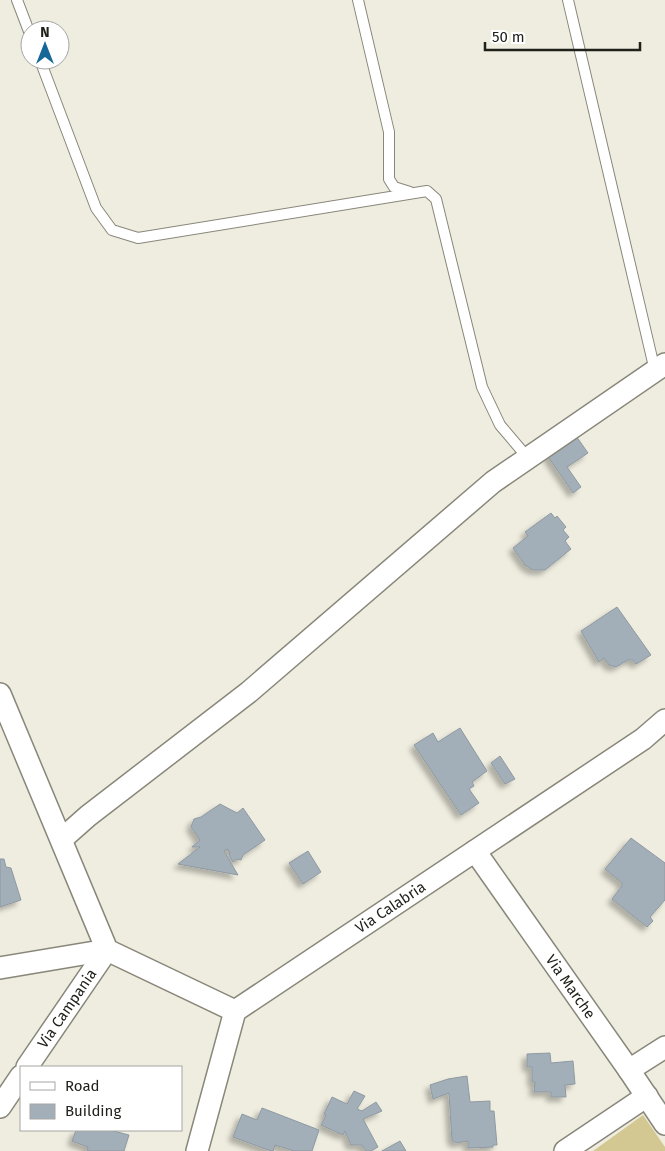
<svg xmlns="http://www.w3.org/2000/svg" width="665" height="1151" viewBox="0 0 665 1151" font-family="'Fira Sans',sans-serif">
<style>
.green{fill:#d3c891}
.building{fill:#a3afb8;stroke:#8e99a2;filter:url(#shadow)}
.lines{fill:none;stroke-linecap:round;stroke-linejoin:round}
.service-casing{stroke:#89877a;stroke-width:12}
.minor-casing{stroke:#89877a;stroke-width:24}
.service{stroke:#fff;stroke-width:10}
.minor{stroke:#fff;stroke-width:21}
.labels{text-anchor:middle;stroke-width:4;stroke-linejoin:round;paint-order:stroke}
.street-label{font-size:15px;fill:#21211c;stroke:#fff}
</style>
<defs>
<filter id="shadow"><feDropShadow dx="-4.5" dy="4.5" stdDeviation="2.5" flood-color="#0004"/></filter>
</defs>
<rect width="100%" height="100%" fill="#efeddf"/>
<polygon class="green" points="643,1115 665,1147 665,1151 593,1151"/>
<g class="building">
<polygon points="574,433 588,453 567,467 581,487 573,493 545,452"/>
<polygon points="551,513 555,518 557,516 566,527 563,530 569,537 565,541 571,549 545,570 533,570 525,565 513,548 528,536 525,532"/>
<polygon points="617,607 651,655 636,664 633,660 628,660 616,667 609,665 604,658 599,662 581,631"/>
<polygon points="460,728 487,771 472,782 474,786 469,789 479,803 461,815 414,745 433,733 438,742"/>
<polygon points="500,756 515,779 505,784 491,763"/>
<polygon points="220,804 237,813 243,808 265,840 243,855 241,860 237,859 233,862 229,855 230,852 227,849 224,851 238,875 178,864 200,847 192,847 200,840 191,827 194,819 201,817"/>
<polygon points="631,838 665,863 665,900 650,917 653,921 647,927 612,899 622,886 622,883 605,869"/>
<polygon points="308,851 321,872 303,884 289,863"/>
<polygon points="0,859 4,859 6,867 11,868 21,900 0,907"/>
<polygon points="550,1053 551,1063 573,1061 575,1084 565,1085 566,1097 551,1097 551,1092 534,1092 535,1082 532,1082 532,1067 527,1067 527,1054"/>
<polygon points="467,1076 470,1102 490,1101 490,1111 494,1111 497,1145 493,1145 493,1147 468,1148 468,1141 456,1143 452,1140 449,1093 433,1099 430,1085 448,1079"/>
<polygon points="354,1091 365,1096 357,1109 362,1111 376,1102 382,1111 363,1119 378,1147 371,1151 366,1151 362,1145 351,1145 345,1131 343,1135 321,1125 326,1115 324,1114 332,1097 347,1104"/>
<polygon points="262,1108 319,1130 312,1151 294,1151 275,1145 273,1151 271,1151 233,1137 242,1114 257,1120"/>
<polygon points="76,1130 110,1130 129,1135 124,1151 87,1151 88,1147 72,1141"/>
<polygon points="400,1141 406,1151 382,1151"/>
</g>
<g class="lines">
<g class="service-casing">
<g id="service">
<polyline points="17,0 30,34"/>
<polyline points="358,0 389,132 389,179 394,187 410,192"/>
<polyline points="568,0 655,371"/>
<polyline points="40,60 96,208 112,230 138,238 427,191 436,199 482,387 500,425 528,458"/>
</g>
</g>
<g class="minor-casing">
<g id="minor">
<polyline points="0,694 107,950 235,1011"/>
<polyline points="62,839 88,816 249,692 493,482 665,364"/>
<path id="s1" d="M475,851L629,1070L665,1124"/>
<polyline points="0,968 107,950"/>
<path id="s2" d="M27,1067L107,950"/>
<polyline points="629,1070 665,1047"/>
<polyline points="0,1107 21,1076"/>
<path id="s3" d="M197,1151L235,1011L643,739L665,720"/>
<polyline points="565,1151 647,1096"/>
</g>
</g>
<use href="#service" class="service"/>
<use href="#minor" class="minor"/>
</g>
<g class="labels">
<g class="street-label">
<text dy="5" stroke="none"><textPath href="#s3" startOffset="332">Via Calabria</textPath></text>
<text dy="5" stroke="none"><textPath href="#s1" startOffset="166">Via Marche</textPath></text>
<text dy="5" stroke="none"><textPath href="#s2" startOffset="71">Via Campania</textPath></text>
</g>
</g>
<rect x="20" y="1066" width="162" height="65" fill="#ffffff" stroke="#a6a6a4"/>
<rect x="30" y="1082" width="25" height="8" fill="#ffffff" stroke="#a6a6a4"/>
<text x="65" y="1091" font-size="15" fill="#21211c">Road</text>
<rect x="30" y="1104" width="25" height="15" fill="#a3afb8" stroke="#a6a6a4"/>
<text x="65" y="1116" font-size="15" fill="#21211c">Building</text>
<g transform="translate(45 45)"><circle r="24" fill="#ffffff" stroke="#a6a6a4"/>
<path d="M0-4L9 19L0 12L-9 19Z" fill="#166899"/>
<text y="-8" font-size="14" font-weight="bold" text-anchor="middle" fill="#21211c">N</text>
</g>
<path d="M485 42v8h155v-8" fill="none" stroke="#21211c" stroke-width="2.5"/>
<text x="492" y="42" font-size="15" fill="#21211c" stroke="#ffffff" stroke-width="4" paint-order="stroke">50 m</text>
</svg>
